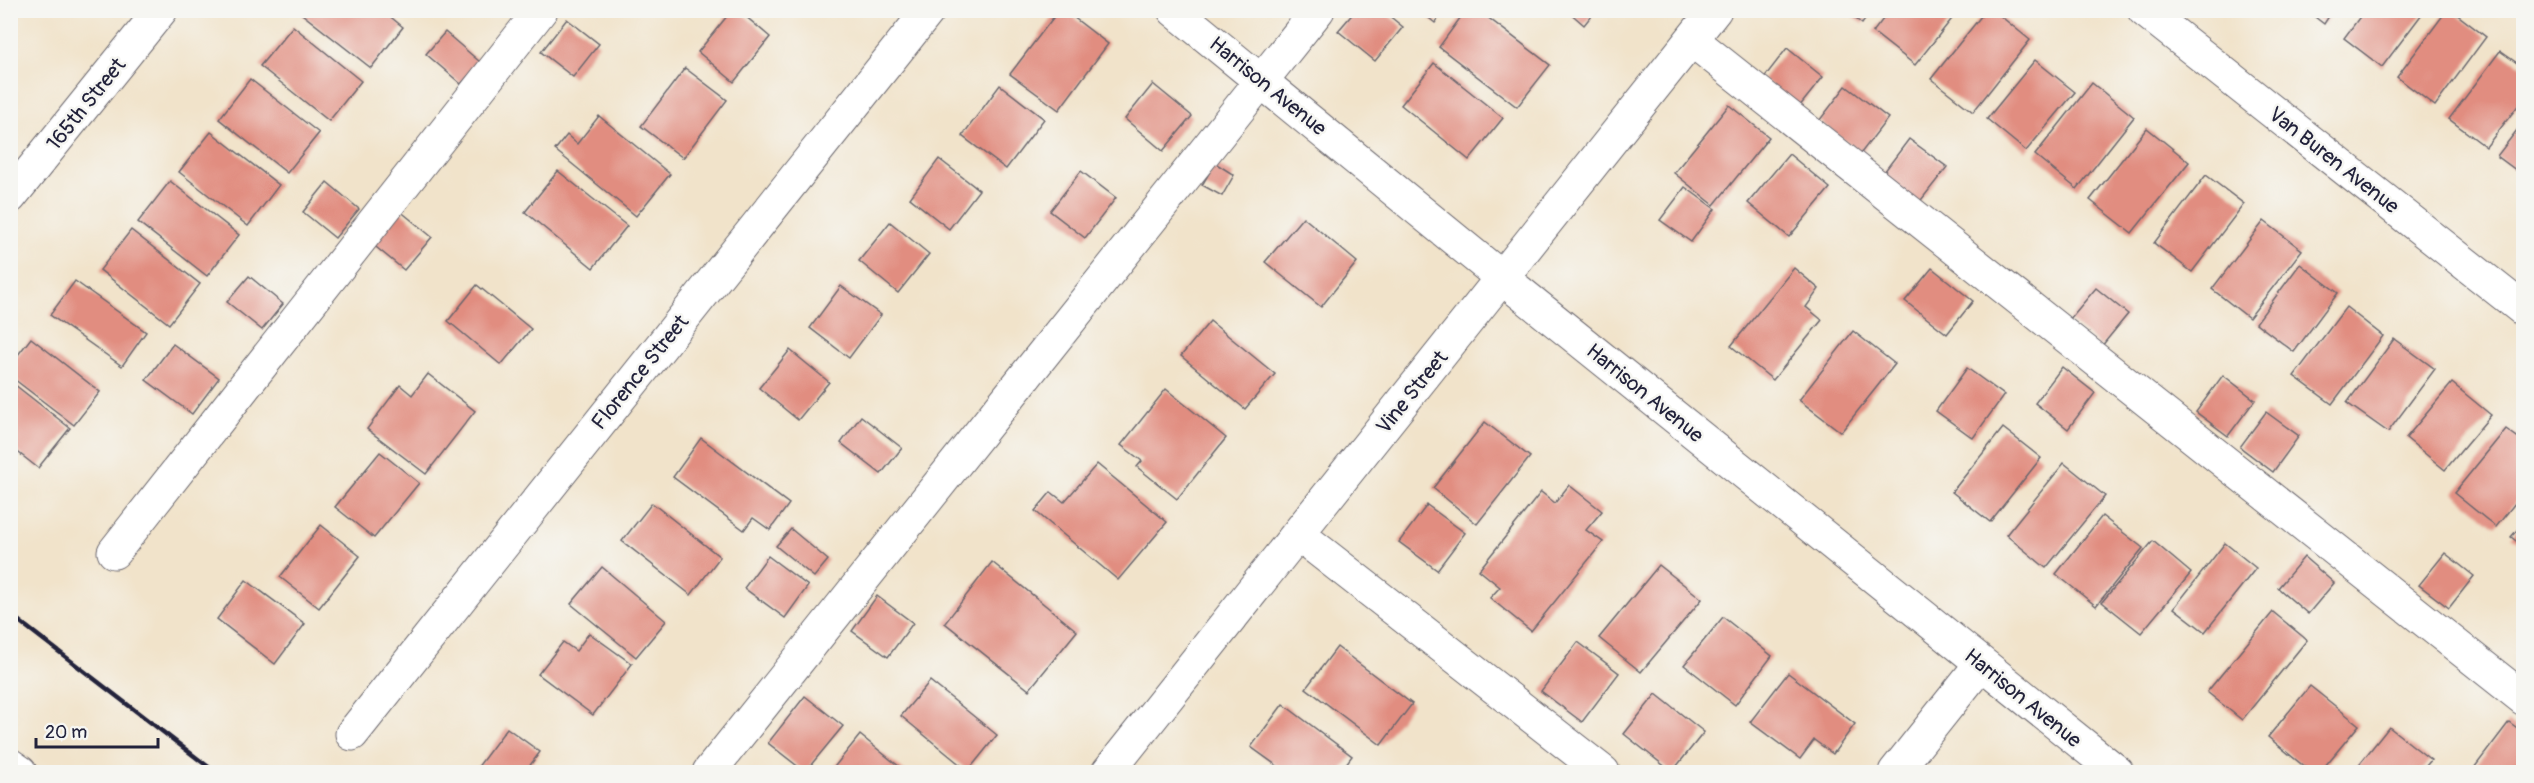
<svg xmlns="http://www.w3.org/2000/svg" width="2534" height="783" viewBox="0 0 2534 783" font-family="Pangolin,sans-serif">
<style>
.building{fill:#e18d80}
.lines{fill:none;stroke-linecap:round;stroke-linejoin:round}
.minor-casing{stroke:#6a666d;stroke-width:35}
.major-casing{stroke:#6a666d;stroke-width:35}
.minor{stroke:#fff;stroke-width:33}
.major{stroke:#fff;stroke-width:33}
.rail{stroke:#22223b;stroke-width:4.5}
.labels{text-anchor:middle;stroke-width:5;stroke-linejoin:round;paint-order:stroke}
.street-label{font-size:21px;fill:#22223b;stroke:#f6f6f2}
</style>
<rect width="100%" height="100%" fill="#f6f6f2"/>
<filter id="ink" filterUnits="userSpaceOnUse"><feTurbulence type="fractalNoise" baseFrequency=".0167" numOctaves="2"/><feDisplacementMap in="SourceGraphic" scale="12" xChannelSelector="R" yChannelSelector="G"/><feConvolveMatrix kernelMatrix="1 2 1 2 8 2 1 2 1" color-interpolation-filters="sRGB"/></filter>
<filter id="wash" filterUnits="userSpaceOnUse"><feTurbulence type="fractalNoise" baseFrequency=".008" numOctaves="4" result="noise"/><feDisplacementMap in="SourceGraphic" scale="24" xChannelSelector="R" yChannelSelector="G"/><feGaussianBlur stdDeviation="1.35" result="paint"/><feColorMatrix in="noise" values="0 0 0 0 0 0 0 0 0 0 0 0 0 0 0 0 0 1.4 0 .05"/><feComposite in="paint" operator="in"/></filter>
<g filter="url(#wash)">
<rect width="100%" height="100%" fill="#f1e3ca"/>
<g id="blocks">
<g class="building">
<polygon points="304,10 382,10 403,27 371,68 302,14"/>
<polygon points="732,10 738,10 770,37 734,82 698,52"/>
<polygon points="1059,10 1064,10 1108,44 1059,110 1010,74"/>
<polygon points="1356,10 1382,10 1403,27 1375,61 1338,31"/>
<polygon points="1419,10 1445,10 1435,23"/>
<polygon points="1466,10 1478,10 1550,65 1517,107 1439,47"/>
<polygon points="1567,10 1596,10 1584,25"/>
<polygon points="1845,10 1872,10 1862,24"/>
<polygon points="1890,10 1959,10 1915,65 1873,32"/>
<polygon points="1986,10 1993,10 2030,40 1973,112 1931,79"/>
<polygon points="2306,10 2333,10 2324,24"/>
<polygon points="2365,10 2425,10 2382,67 2344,38"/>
<polygon points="2447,10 2451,10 2486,37 2435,106 2397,77"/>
<polygon points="567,19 599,44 573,77 541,52"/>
<polygon points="293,26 361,81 329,121 260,66"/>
<polygon points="445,32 480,62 461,84 426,54"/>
<polygon points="1787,48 1823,77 1799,107 1763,79"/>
<polygon points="2500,51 2524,68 2524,98 2486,147 2449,119"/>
<polygon points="2035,60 2075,92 2026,151 1987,119"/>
<polygon points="1434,63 1503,118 1469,160 1401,105"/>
<polygon points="685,68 727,100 683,158 641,126"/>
<polygon points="250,79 319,133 287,173 219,119"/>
<polygon points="2092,83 2134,117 2077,189 2035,155"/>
<polygon points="1153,84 1192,116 1163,151 1125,119"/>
<polygon points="1000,85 1044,119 1006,169 962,136"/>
<polygon points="1846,86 1888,118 1861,153 1819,121"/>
<polygon points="1729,105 1769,137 1714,205 1674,173"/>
<polygon points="599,116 670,174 636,216 555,150 567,135 577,144"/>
<polygon points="2524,121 2524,176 2497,156"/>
<polygon points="2147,128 2189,162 2132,233 2090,200"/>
<polygon points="211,132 279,185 248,226 179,172"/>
<polygon points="1909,139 1947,167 1918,204 1881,176"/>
<polygon points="1789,154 1830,188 1789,237 1748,203"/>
<polygon points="939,159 979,190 949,229 910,198"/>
<polygon points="1215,163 1234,175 1222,196 1202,185"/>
<polygon points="558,171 627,226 593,268 525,212"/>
<polygon points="1081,171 1116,198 1085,238 1050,211"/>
<polygon points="2206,175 2244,204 2192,272 2154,243"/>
<polygon points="170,181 239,235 207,276 138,222"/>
<polygon points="327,182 359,209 335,238 303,212"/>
<polygon points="1685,187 1715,209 1691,242 1660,220"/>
<polygon points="399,210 432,237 404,270 371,243"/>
<polygon points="1303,217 1357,262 1321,307 1265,262"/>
<polygon points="2264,221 2302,250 2249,318 2212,289"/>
<polygon points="890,222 929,254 898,293 859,261"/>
<polygon points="131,230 200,284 169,324 100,270"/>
<polygon points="2300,264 2338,293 2294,352 2256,323"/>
<polygon points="1794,268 1819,289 1806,307 1822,320 1773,380 1731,346"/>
<polygon points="1932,268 1973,301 1947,334 1905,301"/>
<polygon points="249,276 283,304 262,330 227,302"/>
<polygon points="75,281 146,332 122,366 50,315"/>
<polygon points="477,285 531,329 501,365 448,321"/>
<polygon points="841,286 881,315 849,358 810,328"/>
<polygon points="2096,288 2128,314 2101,347 2069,320"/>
<polygon points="2346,307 2383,336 2332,404 2294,376"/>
<polygon points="1210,321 1275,374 1245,409 1181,356"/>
<polygon points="1853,331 1895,364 1841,432 1799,400"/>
<polygon points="31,338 100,392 74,425 10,376 10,365"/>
<polygon points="2394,339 2435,369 2388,432 2347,403"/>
<polygon points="173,344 219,378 192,414 146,380"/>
<polygon points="790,350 829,382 798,420 759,388"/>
<polygon points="2062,367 2095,393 2068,429 2035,403"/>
<polygon points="1967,368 2004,395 1973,438 1936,411"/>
<polygon points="428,374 475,411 426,474 367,429 400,385 412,395"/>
<polygon points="2223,375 2255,400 2228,436 2196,412"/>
<polygon points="10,381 70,428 38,468 10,446"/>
<polygon points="2452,383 2491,415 2445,470 2406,438"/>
<polygon points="1166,389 1226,438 1177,499 1137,467 1142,461 1121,445"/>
<polygon points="2266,412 2299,436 2273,472 2240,447"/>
<polygon points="861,416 902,448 881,474 841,443"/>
<polygon points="1485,422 1530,457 1477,524 1433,488"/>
<polygon points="2003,428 2041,458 1990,522 1952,492"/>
<polygon points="2506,429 2524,442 2524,492 2496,527 2454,493"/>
<polygon points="701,438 789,504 770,530 753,518 744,530 673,477"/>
<polygon points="380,452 419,483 374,538 335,507"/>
<polygon points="2064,463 2105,496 2046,568 2006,535"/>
<polygon points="1097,464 1167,522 1118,580 1035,511 1051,492 1064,502"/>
<polygon points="1569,485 1602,511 1586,530 1603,542 1531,631 1490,598 1500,587 1479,570 1541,492 1555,503"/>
<polygon points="652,503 720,557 691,595 622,541"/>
<polygon points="1427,505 1465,533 1437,570 1399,542"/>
<polygon points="2102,516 2143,548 2096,606 2056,574"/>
<polygon points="2524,522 2524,547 2511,537"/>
<polygon points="321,525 360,556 319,608 280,577"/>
<polygon points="791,529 828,560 814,577 776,546"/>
<polygon points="2153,541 2191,573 2141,633 2102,602"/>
<polygon points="2225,543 2256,568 2205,632 2174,608"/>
<polygon points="2445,553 2474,576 2449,608 2419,585"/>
<polygon points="768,556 808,586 785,618 744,588"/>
<polygon points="2304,557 2334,583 2308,614 2278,588"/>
<polygon points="992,562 1077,631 1029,690 945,623"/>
<polygon points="1659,565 1702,599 1641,672 1599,638"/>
<polygon points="602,567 666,621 636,657 571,604"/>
<polygon points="246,580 305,624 275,664 217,619"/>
<polygon points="877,596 913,623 888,657 852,631"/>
<polygon points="2273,612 2307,640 2242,720 2207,692"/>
<polygon points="1723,617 1772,656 1735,705 1684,665"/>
<polygon points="589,633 632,664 593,715 538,674 563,642 576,651"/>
<polygon points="1578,642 1619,673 1582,722 1541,691"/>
<polygon points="1337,647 1412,704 1381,745 1306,688"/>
<polygon points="1788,673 1855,724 1833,754 1814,740 1800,759 1750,722"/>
<polygon points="930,681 997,735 968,771 901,716"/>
<polygon points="2310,686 2359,725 2320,772 2311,772 2268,737"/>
<polygon points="1656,694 1704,732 1672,772 1624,734"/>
<polygon points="805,696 843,726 805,772 768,743"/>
<polygon points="1283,704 1352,756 1340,772 1277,772 1280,768 1251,747"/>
<polygon points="2509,722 2524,733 2524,772 2471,772"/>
<polygon points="2389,727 2431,760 2421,772 2353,772"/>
<polygon points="507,728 540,752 525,772 474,772"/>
<polygon points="860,735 906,772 831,771"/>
</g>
</g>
</g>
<g filter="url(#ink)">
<use href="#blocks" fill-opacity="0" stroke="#6a666d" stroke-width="1.5"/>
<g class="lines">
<g class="minor-casing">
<g id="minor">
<polyline points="1174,10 1502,278 2117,772"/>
<polyline points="2144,10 2524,310"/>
<polyline points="1692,40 2524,699"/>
<polyline points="1298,534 1603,772"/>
<polyline points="114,552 541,10"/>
<polyline points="352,734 929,10"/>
<polyline points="10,765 20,772"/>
<polyline points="709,772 1318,10"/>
<polyline points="1108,772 1715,10"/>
<polyline points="1895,772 1981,664"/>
</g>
</g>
<g class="major-casing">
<polyline id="major" points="10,197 161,10"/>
</g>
<use href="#minor" class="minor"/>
<use href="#major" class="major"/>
<polyline class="rail" points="10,614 215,772"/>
</g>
</g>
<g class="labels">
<g class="street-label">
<text transform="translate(1268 86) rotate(39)" y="7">Harrison Avenue</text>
<text transform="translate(86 104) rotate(-51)" y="7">165th Street</text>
<text transform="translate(2334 160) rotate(38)" y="7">Van Buren Avenue</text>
<text transform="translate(640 372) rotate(-51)" y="7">Florence Street</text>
<text transform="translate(1412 392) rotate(-51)" y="7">Vine Street</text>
<text transform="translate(1645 393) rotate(39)" y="7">Harrison Avenue</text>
<text transform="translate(2023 698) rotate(39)" y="7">Harrison Avenue</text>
</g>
</g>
<rect width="2534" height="783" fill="none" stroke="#f6f6f2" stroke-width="36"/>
<path d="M36 738v9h122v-9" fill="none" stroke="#22223b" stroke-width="3"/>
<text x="45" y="738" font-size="18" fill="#22223b" stroke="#f6f6f2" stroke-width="4.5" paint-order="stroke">20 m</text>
</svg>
